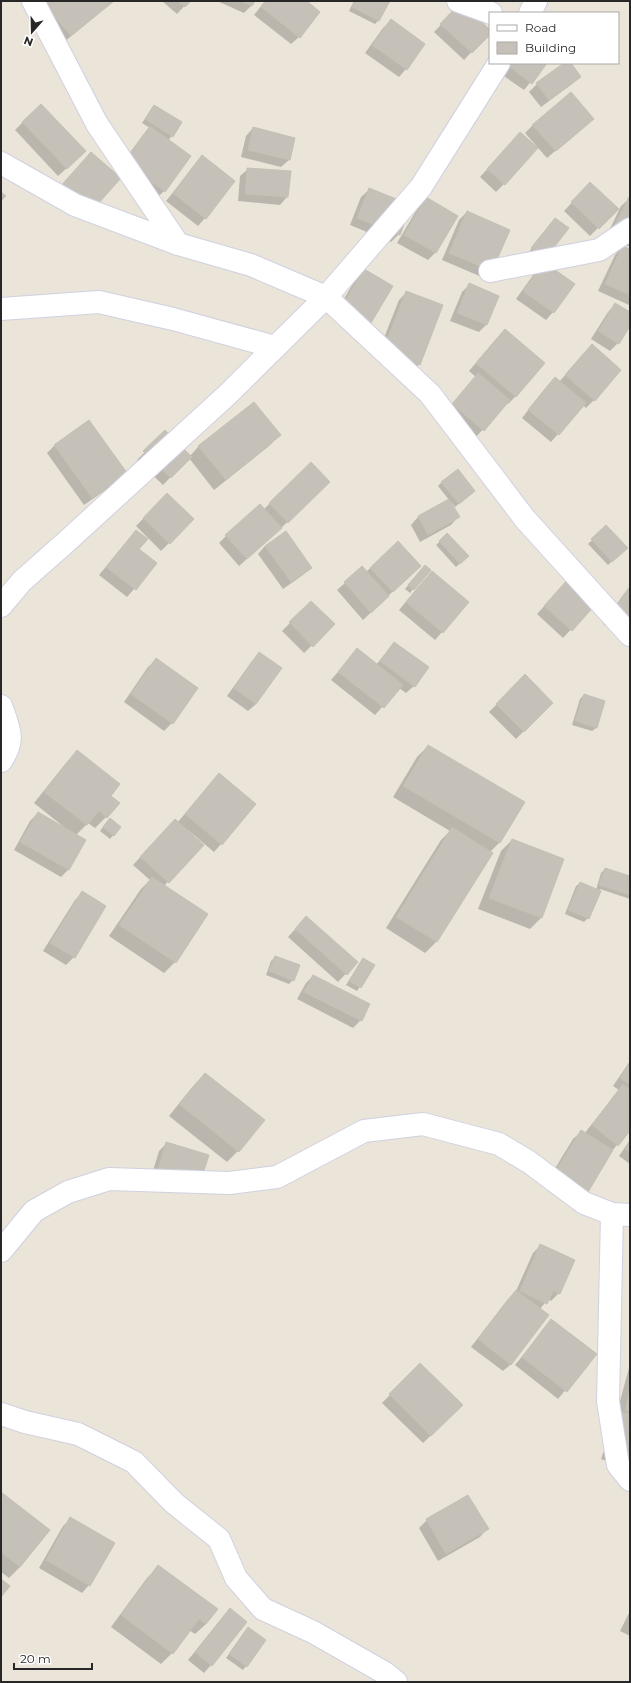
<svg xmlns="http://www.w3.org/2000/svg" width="631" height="1683" viewBox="0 0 631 1683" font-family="Montserrat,sans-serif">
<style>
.shadow{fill:#0003}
.building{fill:#c5c1b9;stroke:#c5c0b3}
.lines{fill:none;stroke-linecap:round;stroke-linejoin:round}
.minor-casing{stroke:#cfd1e0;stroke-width:24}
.minor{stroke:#fff;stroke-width:22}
</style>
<rect width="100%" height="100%" fill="#eae4d9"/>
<g class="shadow">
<polygon points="112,1 63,43 35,10"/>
<polygon points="162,1 189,1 177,14"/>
<polygon points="217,1 253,1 251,6 244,13"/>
<polygon points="265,1 305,1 299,37 291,44 254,15"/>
<polygon points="354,1 389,1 379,20 375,24 349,11"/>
<polygon points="461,4 490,32 464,60 434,32"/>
<polygon points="391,21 406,69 399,77 365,53 383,28"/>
<polygon points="504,63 546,63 524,90 498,72"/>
<polygon points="566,63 570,63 580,76 572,84 541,107 529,92 537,84"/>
<polygon points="154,106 181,123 168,141 189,156 164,191 156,199 117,170 143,135 150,128 142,123"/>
<polygon points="23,122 77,159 58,176 15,130"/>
<polygon points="533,125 585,126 547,158 525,133"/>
<polygon points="253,128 294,138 289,160 281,167 241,157 246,136"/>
<polygon points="513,141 504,184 496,192 480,177"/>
<polygon points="202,157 205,218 198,226 166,201"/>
<polygon points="248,169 289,172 287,197 280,205 238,201 240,176"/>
<polygon points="369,190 399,234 391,242 350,225 361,197"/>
<polygon points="583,191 617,209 590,236 564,211"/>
<polygon points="426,199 456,217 435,253 428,260 397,243 419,206"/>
<polygon points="629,199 630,199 630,247 607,235 621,206"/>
<polygon points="467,212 484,278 442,260 459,220"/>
<polygon points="551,223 541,262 529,252"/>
<polygon points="622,247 630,251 629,305 598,291 615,255"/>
<polygon points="364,270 370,322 363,330 335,314 357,277"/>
<polygon points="536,271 553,312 546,320 516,299"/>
<polygon points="470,284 498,296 486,325 479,332 450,321 462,292"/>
<polygon points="407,292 419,364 411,372 376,358 399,300"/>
<polygon points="616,304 630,313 630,324 618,343 610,351 591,339 608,312"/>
<polygon points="497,338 516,396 508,404 507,403 475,438 445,412 476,377 469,371"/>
<polygon points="585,353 594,400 586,408 583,405 551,442 522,418 547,386 555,379 559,382"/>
<polygon points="88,421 126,473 118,481 84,505 47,453 54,446"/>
<polygon points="165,431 190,456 199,446 280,435 269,446 214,490 189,458 163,485 137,460"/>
<polygon points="311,464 329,482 280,529 239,566 219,543 226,536 264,509"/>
<polygon points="442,482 470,494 455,507 452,503 450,503 458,517 451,525 420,542 411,525 418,517 449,500 438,486"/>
<polygon points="167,494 193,519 161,551 136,526"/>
<polygon points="606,527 626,548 608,565 588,544"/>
<polygon points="136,531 138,550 156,564 127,597 99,575"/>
<polygon points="447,535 468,556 456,567 436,545"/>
<polygon points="398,542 412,573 363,620 337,590 345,583 366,572"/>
<polygon points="265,546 310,568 303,575 283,589 258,554"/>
<polygon points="421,570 413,589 410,593 405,589"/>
<polygon points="424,580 442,632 435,640 399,610"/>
<polygon points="630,587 630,641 603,624 623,595"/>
<polygon points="561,588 595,604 563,638 537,614"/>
<polygon points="311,602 334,624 304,653 282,631"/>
<polygon points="394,643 414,686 406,693 399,688 375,715 331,680 357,650 376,665"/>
<polygon points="259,653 256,704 248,711 227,696 252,661"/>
<polygon points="156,660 172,723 164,731 124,702 148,667"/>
<polygon points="525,676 552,703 516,739 489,712"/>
<polygon points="584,695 604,702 596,728 592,731 572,725 580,699"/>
<polygon points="428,746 524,803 499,843 490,852 436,942 425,953 386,928 441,840 450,831 393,797 417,757"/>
<polygon points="77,752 109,796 106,817 95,828 88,823 76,835 69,869 61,877 14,850 30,821 38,813 64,828 64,827 34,803 66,763"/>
<polygon points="219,774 221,844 214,852 188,830 187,831 202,845 164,886 175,962 164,973 109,936 141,889 150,880 133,865 167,828 177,823"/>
<polygon points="106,823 120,827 110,839 100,831"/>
<polygon points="512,840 563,860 541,918 530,929 478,909 501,851"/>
<polygon points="605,869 630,877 630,899 600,889 588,918 584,922 565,914 576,886 580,883 596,890 601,873"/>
<polygon points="83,892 105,906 74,957 66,965 43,951 75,900"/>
<polygon points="299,925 357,962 338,982 288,937"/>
<polygon points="275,957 293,980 289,984 266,975 271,961"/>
<polygon points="363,959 374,965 357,991 346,985"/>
<polygon points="313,976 361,1020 353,1028 297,999 306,983"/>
<polygon points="630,1061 630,1129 612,1151 587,1191 579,1199 548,1180 573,1139 581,1132 584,1134 619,1090 613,1086"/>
<polygon points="205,1074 238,1151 227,1162 169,1116 194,1085"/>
<polygon points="630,1140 630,1164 619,1156"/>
<polygon points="166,1144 198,1185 191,1193 150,1181 159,1151"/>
<polygon points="541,1245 559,1293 551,1301 548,1299 540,1309 511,1364 503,1371 471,1347 508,1299 516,1291 533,1253"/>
<polygon points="552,1320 595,1354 558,1399 515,1365"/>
<polygon points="420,1364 462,1405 423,1443 382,1403"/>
<polygon points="630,1364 630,1469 601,1459 615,1420"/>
<polygon points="1,1493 49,1530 20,1567 9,1578 1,1572"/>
<polygon points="468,1496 487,1529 480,1537 438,1561 419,1528 427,1520"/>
<polygon points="71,1519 89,1585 82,1593 39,1568 63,1526"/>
<polygon points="158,1567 206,1624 195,1634 189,1630 172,1653 161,1664 111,1627 147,1578"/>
<polygon points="230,1609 211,1665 204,1673 188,1660"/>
<polygon points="630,1611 630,1636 620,1631"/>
<polygon points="245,1632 246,1666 243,1670 226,1658"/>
</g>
<g class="building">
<polygon points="43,1 114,1 71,36 42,2"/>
<polygon points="178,1 191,1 185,7"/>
<polygon points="241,1 255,1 252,6"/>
<polygon points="266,1 307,1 320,12 300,38 261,7"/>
<polygon points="355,1 390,1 379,21 352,7"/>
<polygon points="461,2 490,30 490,35 472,53 440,24"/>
<polygon points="391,19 425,44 407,70 372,45"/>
<polygon points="505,63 547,63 532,84"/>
<polygon points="564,63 571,63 581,77 549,100 536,83"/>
<polygon points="571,92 594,119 556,151 532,125"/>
<polygon points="41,104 86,151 67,169 22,122"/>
<polygon points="154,105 182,122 173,137 145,119"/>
<polygon points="150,126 191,156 165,192 124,162"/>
<polygon points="253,127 295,138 290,160 248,150"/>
<polygon points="520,132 538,148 505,185 487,169"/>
<polygon points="91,152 121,178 89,214 59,188"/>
<polygon points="202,155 235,181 206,219 173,193"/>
<polygon points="247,168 291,171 288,197 245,194"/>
<polygon points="590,182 619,209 599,229 571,202"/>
<polygon points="369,188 411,205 400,235 357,218"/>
<polygon points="1,192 6,196 1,201"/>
<polygon points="426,197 458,216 436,253 404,235"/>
<polygon points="629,197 630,198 630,236 613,228"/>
<polygon points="467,211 510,230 492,271 449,253"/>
<polygon points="555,218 569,228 545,259 531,248"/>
<polygon points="622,246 630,249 630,295 605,284"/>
<polygon points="544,262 575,284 554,313 523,291"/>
<polygon points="364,269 393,286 371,323 342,306"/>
<polygon points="469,283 499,296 487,325 457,313"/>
<polygon points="406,291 443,305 420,365 383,350"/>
<polygon points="615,303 630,312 630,326 619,344 598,331"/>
<polygon points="505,329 545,363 516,397 476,363"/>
<polygon points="592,344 621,370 595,401 565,375"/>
<polygon points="478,373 510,400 484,431 452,404"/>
<polygon points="555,377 586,403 559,435 528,410"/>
<polygon points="254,402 281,435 226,480 198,446"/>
<polygon points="89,420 127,473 92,498 54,445"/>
<polygon points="165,430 192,457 171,478 143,451"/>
<polygon points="311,462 330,482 288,523 269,503"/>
<polygon points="458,469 475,491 459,504 441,482"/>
<polygon points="167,493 194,519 170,544 143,518"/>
<polygon points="449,499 460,517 428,535 418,516"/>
<polygon points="260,504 282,528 247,559 225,535"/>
<polygon points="606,525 628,548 612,562 591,539"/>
<polygon points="136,530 148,539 139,549 157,563 136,590 106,567"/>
<polygon points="286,531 312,568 291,582 265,546"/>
<polygon points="447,533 469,556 460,564 439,541"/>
<polygon points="398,541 421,566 393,592 370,568"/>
<polygon points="425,565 431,570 414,590 408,585"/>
<polygon points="362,566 389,596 371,613 344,582"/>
<polygon points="432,571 469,602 443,633 406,602"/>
<polygon points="568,579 596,604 572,631 544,606"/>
<polygon points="630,586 630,629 610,616"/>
<polygon points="311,601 335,624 313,647 289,622"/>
<polygon points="394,642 429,667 415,687 380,661"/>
<polygon points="357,648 403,685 384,708 338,672"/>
<polygon points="259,652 282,668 256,704 234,688"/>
<polygon points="156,658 198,688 173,724 131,694"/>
<polygon points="525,674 553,703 524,732 496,704"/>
<polygon points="584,694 605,701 597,728 575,721"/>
<polygon points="428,745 525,802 500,843 403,786"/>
<polygon points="77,750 120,784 111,796 120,803 107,818 99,811 87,825 44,792"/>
<polygon points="219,773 256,804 222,845 185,814"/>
<polygon points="38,812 86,840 69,870 20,842"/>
<polygon points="110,818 121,827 114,836 103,827"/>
<polygon points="175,819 204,845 169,883 140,857"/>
<polygon points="452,827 493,853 437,942 396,917"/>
<polygon points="512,839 564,859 542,918 489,898"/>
<polygon points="605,868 630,876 630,895 599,885"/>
<polygon points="152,877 208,914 176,963 119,925"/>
<polygon points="580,882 601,891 589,919 568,910"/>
<polygon points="82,891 106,906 75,958 50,943"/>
<polygon points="306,916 358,962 347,975 295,929"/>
<polygon points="275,956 300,965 294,981 269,971"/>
<polygon points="363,958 375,965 361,988 349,981"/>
<polygon points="313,975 370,1004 362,1021 304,992"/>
<polygon points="630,1063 630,1085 620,1078"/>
<polygon points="205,1073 265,1120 239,1152 179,1104"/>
<polygon points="623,1084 630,1090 630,1131 618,1146 592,1125"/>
<polygon points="581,1130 613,1150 588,1192 555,1172"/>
<polygon points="166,1142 209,1155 199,1186 157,1173"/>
<polygon points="630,1142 630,1152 625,1149"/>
<polygon points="540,1244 575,1260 560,1294 553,1291 547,1304 520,1291"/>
<polygon points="516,1290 549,1315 511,1365 478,1339"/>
<polygon points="551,1319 597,1354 567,1392 522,1357"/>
<polygon points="420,1363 463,1405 431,1436 389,1394"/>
<polygon points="630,1389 630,1412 625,1410"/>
<polygon points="621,1412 630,1414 630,1459 608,1452"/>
<polygon points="1,1492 50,1530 20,1567 1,1552"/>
<polygon points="468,1495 489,1529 446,1554 426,1519"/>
<polygon points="70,1517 115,1543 90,1586 46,1560"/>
<polygon points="158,1565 218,1609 206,1624 199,1619 173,1654 121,1615"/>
<polygon points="1,1579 10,1586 1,1597"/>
<polygon points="230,1608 247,1622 212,1666 195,1652"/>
<polygon points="248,1627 266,1640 247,1667 229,1654"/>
</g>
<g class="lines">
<g class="minor-casing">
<g id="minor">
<polyline points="33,1 97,124 178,244"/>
<polyline points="458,1 491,13"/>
<polyline points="530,13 536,1"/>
<polyline points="1,163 75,205 178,244 251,265 326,297 430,394 525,519 630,635"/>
<polyline points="490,271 599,250 630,229"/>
<polyline points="1,309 99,302 173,319 275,347"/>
<polyline points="1,606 22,581 65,543 227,395 326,297 421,187 499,63"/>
<path d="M1,706C9,728 16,740 1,761"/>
<polyline points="612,1214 608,1401 618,1465 630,1480"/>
<polyline points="1,1251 34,1211 68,1192 109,1179 229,1183 277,1177 364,1131 423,1124 499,1144 529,1162 584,1203 612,1214 630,1215"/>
<polyline points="1,1414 25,1422 78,1434 134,1462 174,1503 219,1539 236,1578 263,1609 313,1632 385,1673 396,1682"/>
</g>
</g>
<use href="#minor" class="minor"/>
</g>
<rect width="631" height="1683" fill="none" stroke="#272727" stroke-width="4"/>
<rect x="489" y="12" width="130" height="52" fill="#ffffff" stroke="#a9a9a9"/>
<rect x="497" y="25" width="20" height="6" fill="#ffffff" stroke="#a9a9a9"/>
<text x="525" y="32" font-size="12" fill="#272727">Road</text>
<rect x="497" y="42" width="20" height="12" fill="#c5c1b9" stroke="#a9a9a9"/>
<text x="525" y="52" font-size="12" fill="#272727">Building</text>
<g transform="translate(32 32) rotate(200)" stroke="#ffffff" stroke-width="3" paint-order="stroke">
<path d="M0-3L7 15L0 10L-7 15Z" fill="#272727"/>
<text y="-6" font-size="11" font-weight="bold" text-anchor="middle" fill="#272727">N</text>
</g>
<path d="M14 1663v6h78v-6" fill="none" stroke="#272727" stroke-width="2"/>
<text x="20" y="1663" font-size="12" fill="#272727" stroke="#ffffff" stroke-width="3" paint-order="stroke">20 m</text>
</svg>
